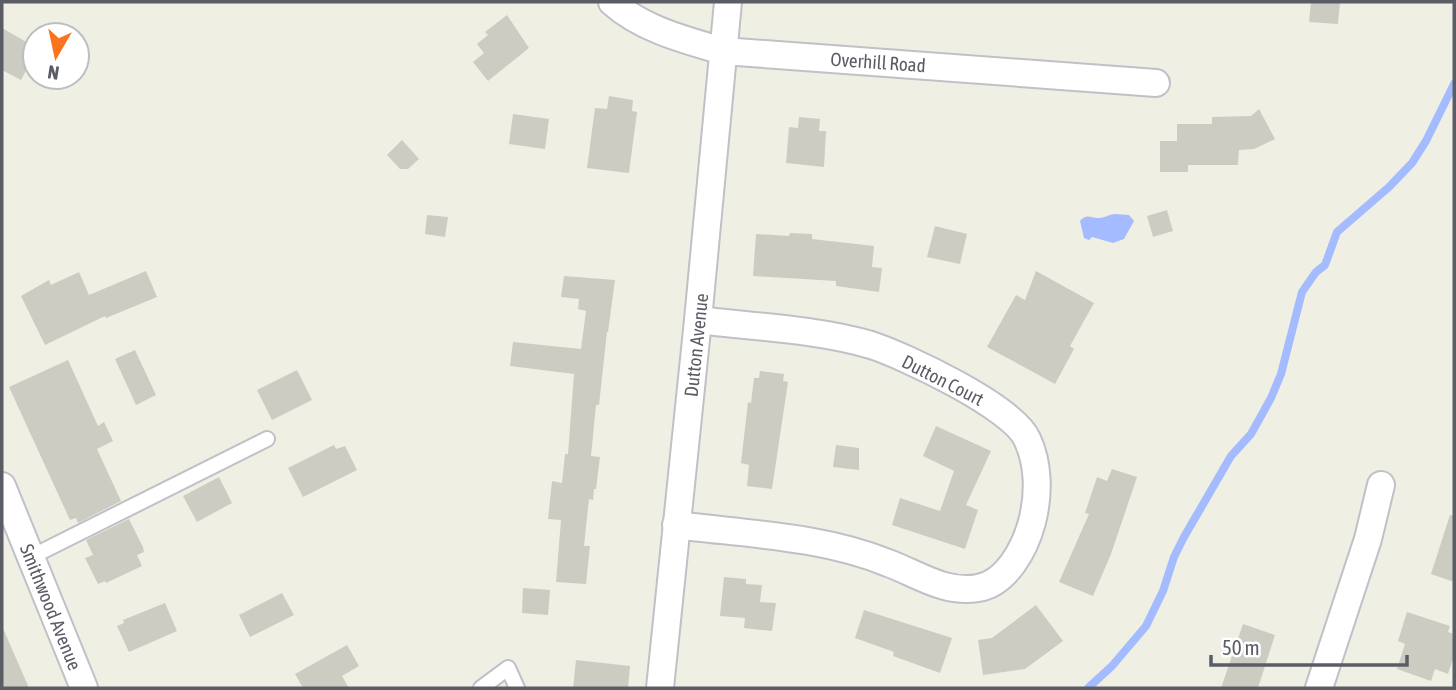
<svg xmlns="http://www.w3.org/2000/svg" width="1456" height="690" viewBox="0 0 1456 690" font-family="'Asap Condensed',sans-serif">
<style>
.water{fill:#a4bbff}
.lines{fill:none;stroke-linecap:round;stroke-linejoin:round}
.stream{stroke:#a4bbff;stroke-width:8}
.building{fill:#cdccc2}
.service-casing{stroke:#c0c0c8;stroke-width:18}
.minor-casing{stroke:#c0c0c8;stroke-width:30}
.service{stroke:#fff;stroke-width:14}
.minor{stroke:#fff;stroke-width:26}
.labels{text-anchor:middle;stroke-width:5;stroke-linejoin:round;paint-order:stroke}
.street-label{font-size:19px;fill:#5b5d66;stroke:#fff}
</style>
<rect width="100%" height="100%" fill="#eff0e3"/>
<path class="water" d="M1114,214L1129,215L1134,221L1124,239L1113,243L1092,237L1089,240L1084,238L1080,221C1087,213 1090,218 1099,218C1104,218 1108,215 1114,214Z"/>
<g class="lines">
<polyline class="stream" points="1088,688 1112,666 1146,626 1163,591 1174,557 1184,537 1231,456 1251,434 1271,398 1281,374 1302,292 1316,272 1325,265 1337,232 1389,187 1412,163 1426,141 1454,84"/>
</g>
<g class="building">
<polygon points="1311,2 1340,2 1338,24 1309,22"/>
<polygon points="507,15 529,48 488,81 473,62 484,53 477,44 488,35 485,32"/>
<polygon points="2,28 35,47 35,71 28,67 21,80 2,70"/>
<polygon points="609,96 633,100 632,111 637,112 629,173 587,168 595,108 607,109"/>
<polygon points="1259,109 1275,139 1254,149 1239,150 1238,165 1188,165 1188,172 1160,172 1160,141 1177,141 1177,124 1212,124 1212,117 1251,116"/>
<polygon points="513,114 549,119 545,149 509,144"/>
<polygon points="799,117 820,119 819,131 826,131 824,167 786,163 789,127 798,128"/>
<polygon points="402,140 419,159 408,169 400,169 387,155"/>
<polygon points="1167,210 1173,231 1153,237 1147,216"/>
<polygon points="427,215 448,217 445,237 425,234"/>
<polygon points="935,226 967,234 960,264 927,257"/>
<polygon points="790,233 812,234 812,239 874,246 872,267 882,268 879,292 836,286 836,281 753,276 756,234 789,236"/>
<polygon points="146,271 157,297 106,318 105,316 45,345 21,296 49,280 51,285 79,272 89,295"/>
<polygon points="1036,271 1094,303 1070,346 1074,349 1055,384 987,347 1016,295 1025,300"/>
<polygon points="564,276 615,280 608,332 607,332 599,405 596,405 591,456 600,457 596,489 594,489 593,500 589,499 584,546 590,546 586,584 556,582 561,520 548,519 552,481 562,483 565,454 568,454 574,374 510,366 513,342 581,349 586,311 578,309 579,299 561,297"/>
<polygon points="135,350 156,395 136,405 115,359"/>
<polygon points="68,360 98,426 104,422 113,441 97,449 121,501 78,523 76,518 70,520 9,387"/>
<polygon points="297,370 312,400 272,420 257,390"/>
<polygon points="760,371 784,374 783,381 788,382 772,489 747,486 749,465 741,463 748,402 751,403 754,378 759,378"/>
<polygon points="936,426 991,451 966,505 978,510 965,549 892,525 900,498 940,511 954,471 923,456"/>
<polygon points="334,445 336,449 345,446 357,470 303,497 288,468"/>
<polygon points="836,445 859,448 859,470 833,467"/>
<polygon points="1112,469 1137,477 1111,554 1093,596 1059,582 1089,514 1085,513 1097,477 1107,481"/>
<polygon points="219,477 232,503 197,522 183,496"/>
<polygon points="1450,515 1454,516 1454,582 1431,574"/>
<polygon points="129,519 143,547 144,552 137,555 142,566 106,583 105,581 98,584 85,558 93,555 86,540"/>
<polygon points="724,577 746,579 746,584 762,585 760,602 776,603 772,631 744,628 745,618 720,616"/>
<polygon points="523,588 550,590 548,615 522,613"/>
<polygon points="282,593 294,615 250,637 239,615"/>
<polygon points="165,603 177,631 129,652 117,626 124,623 123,620"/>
<polygon points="1036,605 1063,641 1025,669 983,675 978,640 992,638"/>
<polygon points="864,610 952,638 940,673 893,656 894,652 855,638"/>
<polygon points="1407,612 1450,626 1448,632 1454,634 1454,656 1448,674 1435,669 1431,681 1397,669 1405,644 1398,641"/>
<polygon points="1243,624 1275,635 1258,688 1221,688"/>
<polygon points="2,626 29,688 2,688"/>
<polygon points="347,645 359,666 342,676 349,688 303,688 295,674"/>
<polygon points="576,660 630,666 628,688 573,688"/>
</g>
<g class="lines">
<g class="service-casing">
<g id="service">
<polyline points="31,557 267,439"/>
<polyline points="481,688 508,668 517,688"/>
</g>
</g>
<g class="minor-casing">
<g id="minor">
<path d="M612,2C642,29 685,40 723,51L1156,83"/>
<polyline points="2,486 84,688"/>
<path d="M676,525C746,534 822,536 888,563C918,574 945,594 978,588C1007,583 1025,548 1032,522C1039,495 1039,464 1027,439C1013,407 905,356 871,345C816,329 755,327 698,320"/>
<polyline points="660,688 698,320 728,2"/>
<polyline points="1319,688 1368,539 1381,485"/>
</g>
</g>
<use href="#service" class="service"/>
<use href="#minor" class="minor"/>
</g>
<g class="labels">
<g class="street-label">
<text transform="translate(878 62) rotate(4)" y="7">Overhill Road</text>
<text transform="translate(696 345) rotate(-84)" y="7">Dutton Avenue</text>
<text transform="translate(943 380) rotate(27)" y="7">Dutton Court</text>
<text transform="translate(51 607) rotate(68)" y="7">Smithwood Avenue</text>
</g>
</g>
<rect width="1456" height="690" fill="none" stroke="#5b5d66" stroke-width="7"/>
<g transform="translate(56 56) rotate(189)"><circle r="33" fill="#ffffff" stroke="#bdbec2" stroke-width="2"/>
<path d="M0-5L12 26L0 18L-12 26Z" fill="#fa741f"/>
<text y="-10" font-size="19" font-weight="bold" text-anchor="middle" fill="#5b5d66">N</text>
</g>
<path d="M1211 655v10h196v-10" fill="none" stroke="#5b5d66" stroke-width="3.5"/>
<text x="1222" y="655" font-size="21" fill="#5b5d66" stroke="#ffffff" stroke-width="5" paint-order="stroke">50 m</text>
</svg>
